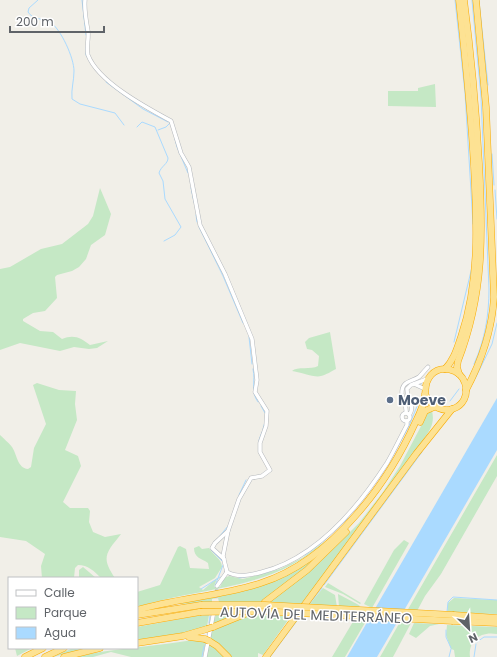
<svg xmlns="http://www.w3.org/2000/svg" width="497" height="657" viewBox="0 0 497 657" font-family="Poppins,sans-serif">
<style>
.green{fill:#c5e8c5}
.water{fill:#aadaff}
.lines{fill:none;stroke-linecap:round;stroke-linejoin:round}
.stream{stroke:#aadaff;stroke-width:1}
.street-tunnel{stroke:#ccccc8;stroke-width:3.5;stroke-dasharray:3.5 2;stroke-linecap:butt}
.street-casing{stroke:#b5b8bc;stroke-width:4.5}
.highway-casing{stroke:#f9ab00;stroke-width:7}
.street{stroke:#fff;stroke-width:3.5}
.highway{stroke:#fde293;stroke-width:6}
.highway-bridge-casing{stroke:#f9ab00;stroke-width:7;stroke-linecap:butt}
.highway-bridge{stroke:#fde293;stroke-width:6}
.service-dot{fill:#5c6f8a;stroke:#fff;stroke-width:1.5}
.labels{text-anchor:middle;stroke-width:3;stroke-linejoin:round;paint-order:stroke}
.service-label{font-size:14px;font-weight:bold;fill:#4e5e75;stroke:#fff;text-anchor:start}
.street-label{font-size:14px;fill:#5f6368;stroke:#fff}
</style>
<rect width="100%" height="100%" fill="#f1efe8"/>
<g class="green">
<polygon points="435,84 436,107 388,106 388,91 418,91 418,88"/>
<path d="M100,188L111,214L105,235L91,245L86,259L79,267L72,271L57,275L55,277L57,298L45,311L33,313L23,319V321L40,331L53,332L62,339C74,334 81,338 90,345L108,341L97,348L89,349L74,347L60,351L20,343L0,350V269L10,267L41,249L62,244L88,224L93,216Z"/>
<path d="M330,332L336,369C332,371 326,375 321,376C315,378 300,372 292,371C297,366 311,370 318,366L319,356L312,350L307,349L305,342L309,338Z"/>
<path d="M37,383L59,390L76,391L75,404L77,420L65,450L78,456L81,466L63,502L70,508H88L90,511L89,522L93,532L105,537L121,534C107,552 100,557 115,578H101C94,571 88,565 78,565L75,568L74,578H42L41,566L45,554L26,541L0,537V435C4,439 8,442 12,447C17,454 17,468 28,469L31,467L34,448L46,424L33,385Z"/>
<path d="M429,411H432C435,423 430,430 424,439L301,605L268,603L316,566L359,523L383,492L400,466Z"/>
<polygon points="497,455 497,476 441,574 425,596 417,611 407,611"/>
<path d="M328,539C271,592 206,585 137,607V592L160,585L178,547L180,546L186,549L190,568L209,569L208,563C201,558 194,558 194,548L199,546L202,549L209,548C213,555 222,559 222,567L215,578L199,587L203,590L217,578L214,587H220L224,578L229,576L243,579L280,569L302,558Z"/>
<polygon points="404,540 409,543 372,608 364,604 394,550"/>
<polygon points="325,550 301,571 259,603 219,602 218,598 212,599 212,603 172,604 246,590"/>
<polygon points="83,567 96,578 79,578 79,570"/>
<polygon points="328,583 361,603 360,604 343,594 325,587"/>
<polygon points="323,588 335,595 337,607 309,605"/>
<polygon points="338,594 357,604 360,606 358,608 339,607"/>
<polygon points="454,598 497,600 497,614 447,613 448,603"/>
<polygon points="240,614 212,626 216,615"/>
<polygon points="209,615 207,626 189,632 137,640 137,627 196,616"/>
<polygon points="249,615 291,616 263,655 258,653 258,657 230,657 219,644 210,638 212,631"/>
<polygon points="354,620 366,621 345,657 332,657"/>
<polygon points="400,622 411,623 393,657 380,657"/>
<polygon points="414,623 439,624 430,626 416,638 409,634"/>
<path d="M447,625L497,627V634C481,631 468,640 470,657H455L454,650L451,649L446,635Z"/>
<path d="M193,640L206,642L202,657H131L111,652L93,657H74C114,648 153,647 193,640Z"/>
<polygon points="209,643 225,657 207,657"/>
<polygon points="15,648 32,648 17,656"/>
<polygon points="73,648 88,648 53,657"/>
</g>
<polygon class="water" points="497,398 497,450 377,657 347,657"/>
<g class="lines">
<g class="stream">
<path d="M38,0L29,8L28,12C33,20 42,18 50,22C61,29 74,58 74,71C74,81 71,89 72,99L80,104L115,113L124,125"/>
<polyline points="82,0 86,35"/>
<polyline points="455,0 465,93 473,224"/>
<path d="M472,0L481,97L489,289C489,315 485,340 474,364"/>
<polyline points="479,1 488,85"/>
<polyline points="86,47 86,55 90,62"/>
<polyline points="106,82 143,109 168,122"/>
<path d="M137,127L142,122L155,127L168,158C168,164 161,166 159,173L163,181L165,199L181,227L175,235L164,241"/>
<polyline points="158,130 166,127 170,123"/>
<polyline points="175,139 177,147 188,173"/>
<polyline points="492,154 494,185"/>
<polyline points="191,188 194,202"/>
<polyline points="495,190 497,219"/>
<polyline points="196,215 197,222"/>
<polyline points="199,227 223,276 243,323"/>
<polyline points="249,337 252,364"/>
<polyline points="454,342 472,267"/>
<path d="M253,369C256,381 250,392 258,402"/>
<polyline points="475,379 492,344 497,323"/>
<polyline points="421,384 421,383"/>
<polyline points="450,401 459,389"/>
<polyline points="261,406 265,413"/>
<polyline points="263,429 265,422"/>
<polyline points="259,440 262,432"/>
<polyline points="392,457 409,426 418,404"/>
<polyline points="239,495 246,480"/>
<polyline points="211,547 228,526"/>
<polyline points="211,550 223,562"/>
<polyline points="305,555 321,543 348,518"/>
<polyline points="285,565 300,557"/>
<polyline points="265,573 279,568"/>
<polyline points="239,578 250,576"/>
<polyline points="324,585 422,452"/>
<polyline points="215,586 223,565"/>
<polyline points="201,589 220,577"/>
<polyline points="310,603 322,588"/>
<polyline points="447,612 448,602 453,597 497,600"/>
<polyline points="209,623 210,616"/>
<polyline points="446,630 446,637 451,648"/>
<polyline points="477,642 484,637 497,637"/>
<polyline points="202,657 204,646"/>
<polyline points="270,657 299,618"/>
<polyline points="449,657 451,649"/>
<polyline points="474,657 476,644"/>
</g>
<polyline class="street-tunnel" points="216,598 217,586"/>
<g class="street-casing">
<g id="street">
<path d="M85,0C84,10 86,20 88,31C89,38 86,49 88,55C98,82 147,108 171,121L181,153L189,167L200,225L225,274L252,339L257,380L255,392L267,411L266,426L260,443V452L270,470L262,476L251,478L239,499L228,531L223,556L227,572"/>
<polyline points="414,384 425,389"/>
<path d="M406,413C407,406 403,401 402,394C401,381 411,382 419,377C422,374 425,370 428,367"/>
<circle cx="406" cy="417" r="4"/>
<path d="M409,415C416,406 407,399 407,389L411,385L427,379"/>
<polyline points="224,559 212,548 215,543 228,531"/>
<path d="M227,572C238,578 251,575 262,572C317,558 358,508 387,463C394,451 400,438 407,425V421"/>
<polyline points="217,586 227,572"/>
<polyline points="205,657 214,611"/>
</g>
</g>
<g class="highway-casing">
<g id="highway">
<path d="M445,369C454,360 457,348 461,337C480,281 477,223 474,166C471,110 465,55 459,0"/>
<path d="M459,374L457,367L458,361C484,294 483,234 479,163C476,109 471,54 464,0"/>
<path d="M466,390C482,360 492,331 494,297L486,107L476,0"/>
<polyline points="420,422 425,411 434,407"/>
<polyline points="265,602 307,570 346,532"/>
<path d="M137,610C178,598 221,596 261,583C299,571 331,544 356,515C381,487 401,454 416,421C420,413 424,403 425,395C426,387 425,382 431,375C441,364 460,369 465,383C473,408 439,423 425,394"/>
<polyline points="137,615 201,605"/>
<polyline points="454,615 497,618"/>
<polyline points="453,621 497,623"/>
<polyline points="137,623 200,612"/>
<polyline points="213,627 245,614"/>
<polyline points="189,637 205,639"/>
<polyline points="209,641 217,646 228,657"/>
<polyline points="137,643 183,636 207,629"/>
<polyline points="25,657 43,648"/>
<polyline points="45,657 64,648"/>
<polyline points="64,657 100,648"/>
<polyline points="266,657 416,454 452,409"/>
</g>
</g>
<use href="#street" class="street"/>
<use href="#highway" class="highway"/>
<g class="highway-bridge-casing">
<g id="highway-bridge">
<polyline points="201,605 265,605 454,615"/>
<polyline points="200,612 259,611 453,621"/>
<polyline points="207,629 213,627"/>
<polyline points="205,639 209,641"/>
</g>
</g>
<use href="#highway-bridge" class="highway-bridge"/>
</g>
<circle class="service-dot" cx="390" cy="400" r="4"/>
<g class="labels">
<g class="service-label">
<text x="398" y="405">Moeve</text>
</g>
<g class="street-label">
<text transform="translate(316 615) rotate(2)" y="5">AUTOVÍA DEL MEDITERRÁNEO</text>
</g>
</g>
<rect x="8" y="577" width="130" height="72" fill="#ffffff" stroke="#bfc1c3"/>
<rect x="16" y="590" width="20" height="6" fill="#ffffff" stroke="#bfc1c3"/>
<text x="44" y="597" font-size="12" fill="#5f6368">Calle</text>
<rect x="16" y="607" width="20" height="12" fill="#c5e8c5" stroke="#bfc1c3"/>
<text x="44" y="617" font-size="12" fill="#5f6368">Parque</text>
<rect x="16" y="627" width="20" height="12" fill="#aadaff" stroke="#bfc1c3"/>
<text x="44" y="637" font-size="12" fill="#5f6368">Agua</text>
<g transform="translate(469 629) rotate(155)" stroke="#ffffff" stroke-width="3" paint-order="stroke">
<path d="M0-3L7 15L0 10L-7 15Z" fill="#5f6368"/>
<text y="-6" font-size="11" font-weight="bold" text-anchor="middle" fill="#5f6368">N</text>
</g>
<path d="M10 26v6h94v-6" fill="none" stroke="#5f6368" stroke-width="2"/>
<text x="16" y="26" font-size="12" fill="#5f6368" stroke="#ffffff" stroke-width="3" paint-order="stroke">200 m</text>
</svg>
